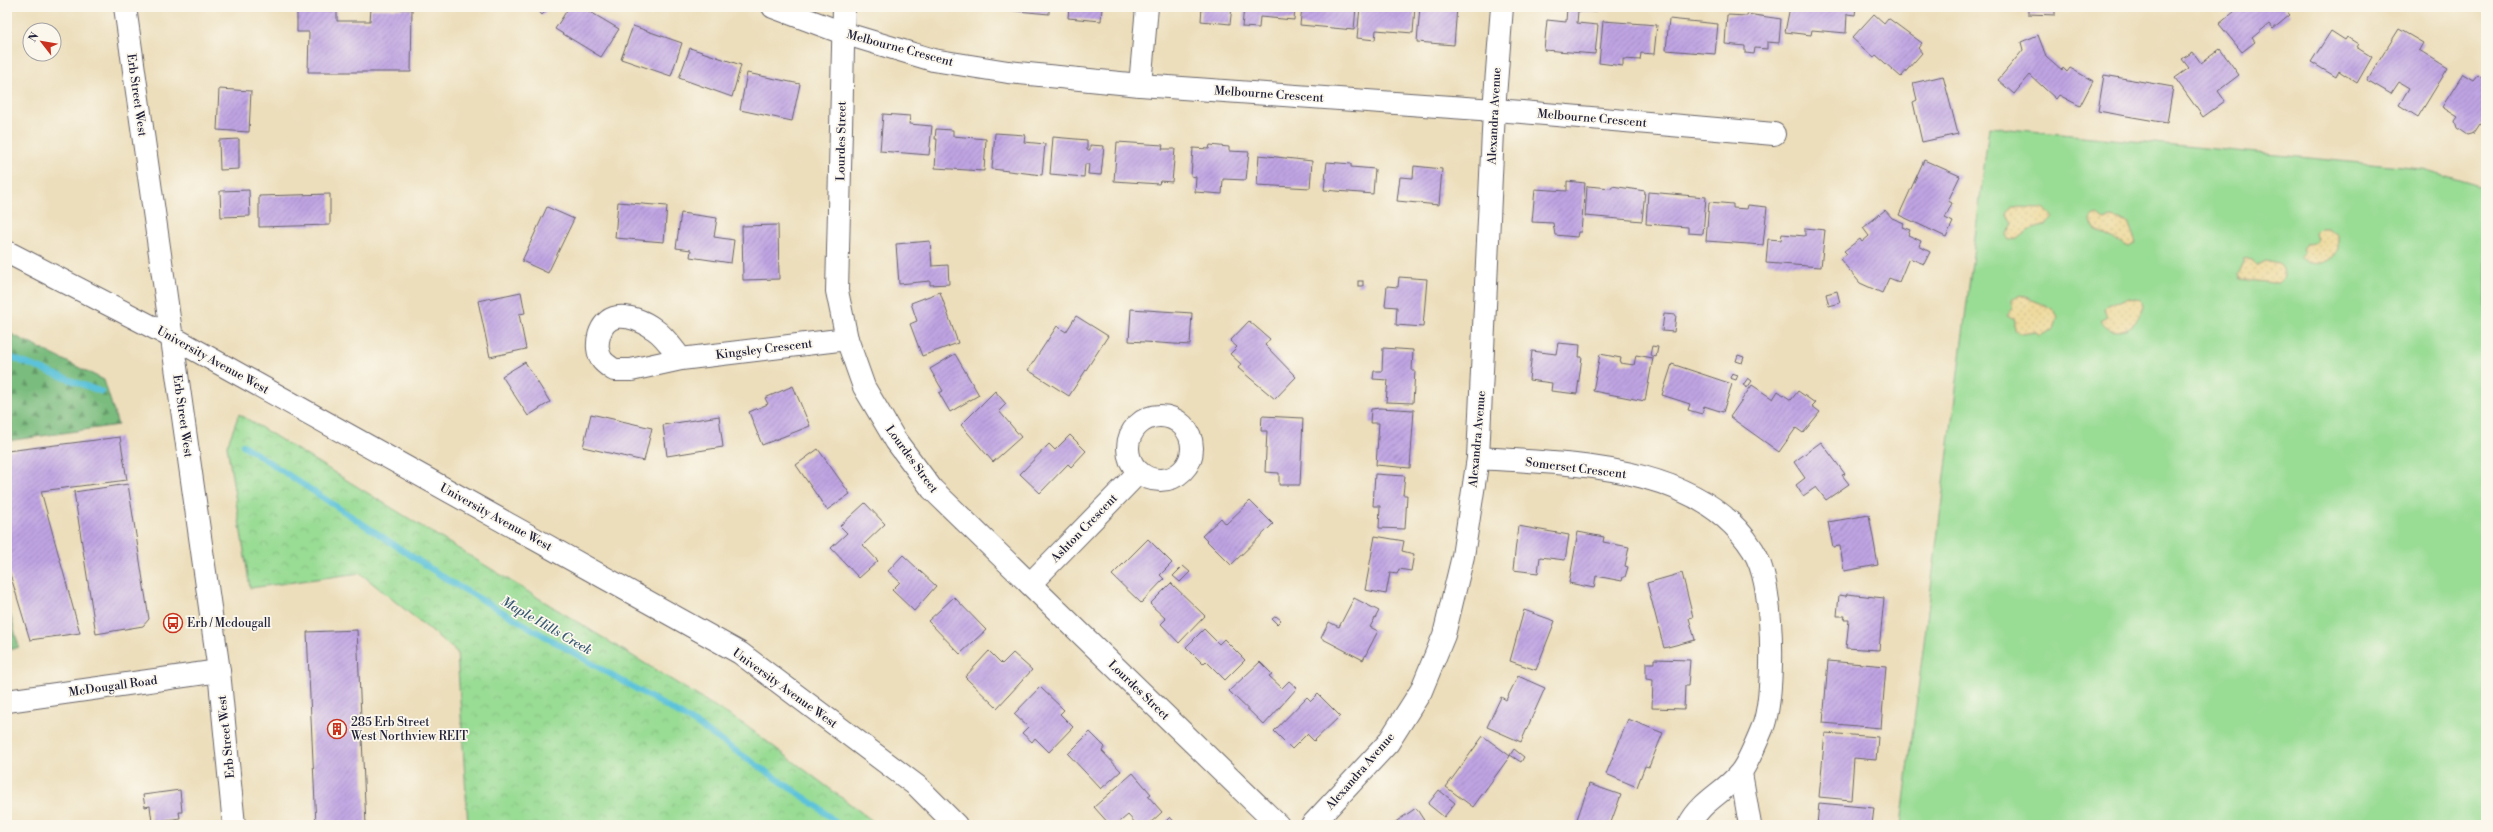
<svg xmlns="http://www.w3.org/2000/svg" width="2493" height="832" viewBox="0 0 2493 832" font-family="'Libre Bodoni',serif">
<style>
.green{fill:#99dc94;stroke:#5e7f68}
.forest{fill:url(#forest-firs);stroke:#4e6f5c}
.sand{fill:url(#sand-dots);stroke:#887e6c}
.park{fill:url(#park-crowns);stroke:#5e7f68}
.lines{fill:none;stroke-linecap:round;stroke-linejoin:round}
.stream{stroke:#5cc2da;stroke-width:6}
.building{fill:url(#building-hatch)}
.minor-casing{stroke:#696468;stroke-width:24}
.major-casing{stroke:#696468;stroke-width:24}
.minor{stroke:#fff;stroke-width:22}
.major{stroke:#fff;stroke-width:22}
.labels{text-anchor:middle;stroke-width:3.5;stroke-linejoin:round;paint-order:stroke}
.street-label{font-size:12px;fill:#22223b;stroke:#fbf7ec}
.poi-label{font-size:12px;fill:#22223b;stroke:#fbf7ec;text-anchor:start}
.water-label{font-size:13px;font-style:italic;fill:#365a73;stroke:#fbf7ec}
</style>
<defs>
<pattern id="forest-firs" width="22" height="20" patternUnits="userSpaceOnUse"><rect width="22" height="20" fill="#7abc7e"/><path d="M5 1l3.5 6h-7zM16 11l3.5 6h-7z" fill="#649868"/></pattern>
<pattern id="sand-dots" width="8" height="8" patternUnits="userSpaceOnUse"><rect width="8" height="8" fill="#eeda9e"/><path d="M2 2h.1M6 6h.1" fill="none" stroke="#ccbb89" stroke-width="1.8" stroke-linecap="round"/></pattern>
<pattern id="park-crowns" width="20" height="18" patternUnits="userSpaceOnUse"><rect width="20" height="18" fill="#99dc94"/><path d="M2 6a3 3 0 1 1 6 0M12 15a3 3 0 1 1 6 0" fill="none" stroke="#84bc80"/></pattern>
<pattern id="building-hatch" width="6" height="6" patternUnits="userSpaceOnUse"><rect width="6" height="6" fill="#bfa4e3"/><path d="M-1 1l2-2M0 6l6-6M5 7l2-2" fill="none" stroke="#9b85b9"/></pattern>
</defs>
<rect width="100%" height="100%" fill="#fbf7ec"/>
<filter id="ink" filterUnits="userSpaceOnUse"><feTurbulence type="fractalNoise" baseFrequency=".025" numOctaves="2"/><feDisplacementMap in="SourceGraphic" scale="8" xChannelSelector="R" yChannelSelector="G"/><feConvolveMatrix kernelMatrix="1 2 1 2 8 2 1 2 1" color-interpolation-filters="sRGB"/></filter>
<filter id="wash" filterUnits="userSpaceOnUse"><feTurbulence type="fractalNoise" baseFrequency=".012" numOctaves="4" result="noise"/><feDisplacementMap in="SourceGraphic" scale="16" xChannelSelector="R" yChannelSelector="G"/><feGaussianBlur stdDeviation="0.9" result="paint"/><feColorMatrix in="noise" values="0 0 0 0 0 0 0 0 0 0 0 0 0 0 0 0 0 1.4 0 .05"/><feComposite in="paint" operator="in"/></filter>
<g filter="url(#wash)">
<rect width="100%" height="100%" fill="#ecdebb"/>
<polygon class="green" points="1989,127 2422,169 2486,188 2486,825 1901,825"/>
<g class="forest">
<polygon points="7,332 104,380 118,425 7,441"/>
<polygon points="7,602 19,647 7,651"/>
</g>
<g class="sand">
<polygon points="2012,207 2044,208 2053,218 2046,225 2027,231 2017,239 2009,240 2006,235 2013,224 2007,214"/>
<polygon points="2099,215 2104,220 2111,218 2128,222 2136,243 2129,247 2094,229 2091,222 2092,217"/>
<path d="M2321,228H2327L2338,235V250C2331,264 2310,269 2300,256L2304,252L2302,249L2306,244L2316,243L2318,240L2316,233Z"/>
<polygon points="2243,258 2251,260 2256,266 2266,261 2279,264 2283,269 2284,277 2278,283 2273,283 2240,279 2238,275 2243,264"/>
<polygon points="2020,295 2047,306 2054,310 2058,317 2054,329 2039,336 2035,332 2022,334 2015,330 2015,320 2006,316 2012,308 2012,300"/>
<path d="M2129,297L2140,299L2144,306C2139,326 2116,342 2100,321L2107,317L2104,308Z"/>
</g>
<polygon class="park" points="239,414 745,725 878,825 468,825 457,652 360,573 250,588 227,446"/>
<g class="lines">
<g class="stream">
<polyline points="7,356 102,392"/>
<polyline points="243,445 451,582 695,723 817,806 839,825"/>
</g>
</g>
<g id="blocks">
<g class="building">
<polygon points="535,7 550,7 542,15"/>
<polygon points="569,7 582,7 619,29 601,57 555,29"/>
<polygon points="1007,7 1049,7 1049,14 1007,10"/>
<polygon points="1069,7 1102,7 1101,21 1068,18"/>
<polygon points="1202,7 1232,7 1230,24 1201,21"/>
<polygon points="1244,7 1295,7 1294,20 1260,17 1259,28 1242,27"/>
<polygon points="1302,7 1356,7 1354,30 1300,25"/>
<polygon points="1360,7 1415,7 1413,33 1376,30 1375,40 1357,38"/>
<polygon points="1420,7 1457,7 1454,45 1417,42"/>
<polygon points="1567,7 1596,7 1596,12 1578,11 1577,23 1598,25 1595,54 1544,50 1547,20 1566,22"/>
<polygon points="1790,7 1856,7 1855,15 1847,14 1846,33 1812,30 1811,35 1785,32"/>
<polygon points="2028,7 2055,7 2055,15 2028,14"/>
<polygon points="2240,7 2283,7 2290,15 2273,29 2269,24 2252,38 2255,42 2242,52 2219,24"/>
<polygon points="371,9 412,9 411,72 308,72 309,32 297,32 297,10 337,11 337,21 370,21"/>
<polygon points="1747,14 1781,19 1779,43 1767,42 1767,49 1755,48 1754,54 1745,53 1745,46 1725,44 1727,15 1747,16"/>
<polygon points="1874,14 1884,23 1888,18 1922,43 1918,48 1922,53 1901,77 1876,55 1874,58 1852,38"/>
<polygon points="1669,19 1718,24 1715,54 1666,50"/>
<polygon points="1603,21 1657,25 1654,54 1641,53 1640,60 1623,59 1623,66 1599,63"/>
<polygon points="633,26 682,43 671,76 621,59"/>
<polygon points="2399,29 2423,43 2419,50 2448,68 2418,117 2399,105 2409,88 2399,82 2391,94 2367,80"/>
<polygon points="2331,31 2345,40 2347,37 2358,44 2356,47 2372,57 2357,83 2339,71 2336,77 2311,62"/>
<polygon points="2038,35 2046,56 2062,70 2063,68 2067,72 2070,68 2093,81 2080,106 2059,95 2056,99 2030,75 2014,94 1998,80 2023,50 2021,42"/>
<polygon points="690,48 741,65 732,97 679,78"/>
<polygon points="2220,49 2239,75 2218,91 2225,101 2203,117 2175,78 2189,68 2182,59 2193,52 2201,63"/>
<polygon points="747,73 800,84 792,121 740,110"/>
<polygon points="2463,74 2473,80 2477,75 2486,80 2486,127 2480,124 2474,133 2467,135 2457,128 2455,121 2458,117 2442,107"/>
<polygon points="2104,75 2173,87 2167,123 2098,111"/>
<polygon points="1943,76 1958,134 1922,142 1913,102 1917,100 1913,83"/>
<polygon points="219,89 251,91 249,132 217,130"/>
<polygon points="883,114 910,116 909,124 932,126 929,155 880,151"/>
<polygon points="936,129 953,130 953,136 986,139 984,171 935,168 937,139 935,139"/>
<polygon points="995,133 1025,135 1024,142 1045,144 1042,175 992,169"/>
<polygon points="1053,137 1087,140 1087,150 1090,150 1090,145 1104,146 1101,175 1088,174 1089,164 1085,164 1084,177 1050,174"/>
<polygon points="239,139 239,169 220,170 219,140"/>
<polygon points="1117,142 1163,145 1162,149 1175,149 1172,182 1160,181 1159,184 1114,181"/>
<polygon points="1210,145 1229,147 1229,151 1249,152 1246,180 1223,179 1222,194 1195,192 1196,177 1191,176 1193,148 1209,149"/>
<polygon points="1259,155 1312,161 1310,188 1257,185"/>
<polygon points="1924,160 1960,176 1948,201 1952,203 1945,218 1953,222 1946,237 1899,215"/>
<polygon points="1327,162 1351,164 1351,167 1375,169 1373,194 1324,190"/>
<polygon points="1414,166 1442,169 1439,205 1397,201 1400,177 1413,178"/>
<polygon points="1567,181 1585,183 1581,232 1578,232 1577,237 1555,235 1553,223 1532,222 1535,189 1567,191"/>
<polygon points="1587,186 1612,188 1612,186 1645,191 1642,221 1585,216"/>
<polygon points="249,190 250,216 221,217 220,191"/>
<polygon points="1648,192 1706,197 1703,234 1688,233 1688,227 1646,224"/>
<polygon points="330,194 330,225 259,227 259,196"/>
<polygon points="618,202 667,206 664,242 615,238"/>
<polygon points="1709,202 1733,204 1733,208 1747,209 1748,205 1767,207 1763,245 1706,241"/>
<polygon points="547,207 574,219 548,273 522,261"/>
<polygon points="1885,210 1892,218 1904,223 1902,227 1910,230 1908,235 1921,241 1919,246 1930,252 1924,264 1909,258 1899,282 1889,278 1882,293 1860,283 1840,259 1847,254 1844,251 1860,239 1862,242 1869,236 1863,228"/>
<polygon points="681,213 717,218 714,237 734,240 731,263 690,257 691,250 676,248"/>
<polygon points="778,225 779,279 743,280 742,226"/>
<polygon points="1805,228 1825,230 1821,267 1766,263 1768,239 1781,240 1782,234 1805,236"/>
<polygon points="930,241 932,266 948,265 949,284 930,285 930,281 899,284 896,244"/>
<polygon points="1399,277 1427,279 1423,327 1396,325 1397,307 1385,306 1387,286 1398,287"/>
<rect x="1358" y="281" width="5" height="5"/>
<polygon points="1837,291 1840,303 1829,306 1826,294"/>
<polygon points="521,292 525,313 519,314 526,349 490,357 478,301"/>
<polygon points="940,292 958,343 922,356 910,324 917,321 911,303"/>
<polygon points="1131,309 1192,313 1190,345 1129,341"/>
<polygon points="1664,314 1676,315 1674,332 1662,331"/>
<polygon points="1076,316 1108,336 1069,396 1028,370 1057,326 1066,332"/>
<polygon points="1249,321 1270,339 1265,345 1296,377 1275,399 1238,368 1241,364 1230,354 1237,347 1230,341"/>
<polygon points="1558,343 1580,345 1579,357 1582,357 1577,394 1551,391 1552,383 1529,380 1532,351 1556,354"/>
<polygon points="1652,346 1658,347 1656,357 1650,355"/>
<polygon points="1383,348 1413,350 1412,371 1415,371 1413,403 1386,402 1388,380 1373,379 1374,371 1382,371"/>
<polygon points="955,354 979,395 950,412 939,393 943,391 930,369"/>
<polygon points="1600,354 1621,358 1620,363 1634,365 1636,355 1653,358 1645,401 1593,391"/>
<polygon points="1738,355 1744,357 1742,363 1736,361"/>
<polygon points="525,362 550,402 528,416 502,376"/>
<polygon points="1672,364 1732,384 1723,412 1704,406 1702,414 1688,410 1690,404 1662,395"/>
<polygon points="1732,373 1738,375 1736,380 1730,378"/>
<polygon points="1748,378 1752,381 1747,388 1743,385"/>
<polygon points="1752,385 1773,399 1778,391 1791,400 1798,391 1815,403 1812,406 1820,412 1803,433 1796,428 1779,452 1730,417"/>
<polygon points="793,386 810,426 762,445 749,412 768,404 765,398"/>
<polygon points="995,391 1006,404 999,411 1021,437 993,462 961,425"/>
<polygon points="1380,408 1414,410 1410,468 1376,465 1379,423 1370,423 1371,409"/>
<polygon points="591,414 652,428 644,461 583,447"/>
<polygon points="719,416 723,447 667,456 663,425"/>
<polygon points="1262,416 1303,418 1300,485 1279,485 1279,473 1265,472 1267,431 1261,431"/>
<polygon points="1070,435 1086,451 1071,467 1068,464 1040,493 1020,474 1049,444 1055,450"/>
<polygon points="120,437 127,480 41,491 80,633 30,640 7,564 7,451"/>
<polygon points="1821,442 1845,474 1842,475 1849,484 1826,500 1816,487 1803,496 1796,485 1805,478 1794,462"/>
<polygon points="818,449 850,494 827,510 796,465"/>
<polygon points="1375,474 1405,476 1403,495 1407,495 1405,529 1379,528 1380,506 1373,506"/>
<polygon points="128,484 149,619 143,626 96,634 74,492"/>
<polygon points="1250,501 1273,524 1231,565 1202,536 1221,518 1226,524"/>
<polygon points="865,503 885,524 863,545 878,561 859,578 831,548 847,533 840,526"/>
<polygon points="1869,515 1878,565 1844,571 1840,546 1833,547 1828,522"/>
<polygon points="1518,526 1569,535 1565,560 1540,557 1538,573 1513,570"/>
<polygon points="1578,532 1604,537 1603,542 1629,547 1625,566 1628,567 1625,577 1623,577 1622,581 1596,576 1594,588 1569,583"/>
<polygon points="1375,536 1404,541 1402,551 1414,554 1411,571 1399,569 1397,574 1390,573 1386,594 1365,590"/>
<polygon points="1148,539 1172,563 1160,575 1164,579 1141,603 1112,575"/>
<polygon points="903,555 936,586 914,611 892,590 900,582 888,571"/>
<polygon points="1183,566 1190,572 1180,582 1173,576"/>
<polygon points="1682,573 1693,617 1689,618 1695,640 1664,648 1647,583"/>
<polygon points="1171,583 1205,616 1179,643 1161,624 1166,619 1150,604"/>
<polygon points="1847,594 1884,598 1879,650 1846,648 1849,620 1844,620 1845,616 1837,616 1839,595 1846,596"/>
<polygon points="954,597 986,630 960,654 928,621"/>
<polygon points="1354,598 1379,611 1370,627 1378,631 1363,660 1321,638 1329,622 1339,627"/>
<polygon points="1524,610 1555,621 1536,670 1510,661"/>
<polygon points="1276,616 1281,620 1277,624 1272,619"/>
<polygon points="1204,629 1219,644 1224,639 1245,660 1225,680 1206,661 1203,664 1186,647"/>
<polygon points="357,630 366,825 316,825 307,632"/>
<polygon points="989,651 1002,664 1013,653 1032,670 997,708 965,677"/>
<polygon points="1654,659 1690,660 1688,686 1685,686 1684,709 1652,708 1653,680 1646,679 1646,663 1654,663"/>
<polygon points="1828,661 1886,666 1881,728 1823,723"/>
<polygon points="1260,662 1272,674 1269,676 1282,688 1289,681 1297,688 1264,725 1229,691"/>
<polygon points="1518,676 1545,688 1521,742 1487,727 1501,697 1506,700"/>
<polygon points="1040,687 1064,710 1060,714 1073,727 1049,752 1035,738 1032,742 1022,733 1028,727 1014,714"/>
<polygon points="1318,694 1340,716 1314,741 1307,734 1292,749 1274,731 1307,697 1311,701"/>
<polygon points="1628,719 1663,733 1649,767 1645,766 1637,787 1606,774"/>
<polygon points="1090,732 1105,747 1102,751 1121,771 1101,789 1068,754"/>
<polygon points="1825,733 1878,737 1876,760 1854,758 1851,800 1819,797"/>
<polygon points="1483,736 1510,756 1473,807 1446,787"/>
<polygon points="1514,749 1524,757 1521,762 1510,755"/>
<polygon points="1133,773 1151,794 1148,796 1162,812 1148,825 1137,825 1128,815 1116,825 1110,825 1094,807"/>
<polygon points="1589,784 1621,795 1610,825 1575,825"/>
<polygon points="180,790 182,812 179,812 180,818 152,822 150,806 145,807 143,795"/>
<polygon points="1439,790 1455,803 1444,817 1428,804"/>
<polygon points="1819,803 1874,808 1872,825 1817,825"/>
<polygon points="1416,808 1427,825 1391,825"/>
<polygon points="1170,817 1177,825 1162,825"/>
</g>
</g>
</g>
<g filter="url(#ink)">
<use href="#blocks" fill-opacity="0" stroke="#696468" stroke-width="1"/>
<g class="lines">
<g class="minor-casing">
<g id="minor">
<polyline points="773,7 843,33 933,60 1008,72 1140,85 1522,112 1774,134"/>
<polyline points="844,7 837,291 847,339 864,387 896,441 932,489 1278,825"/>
<polyline points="1140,85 1147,7"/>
<path d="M681,359C673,349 665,336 654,329C645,322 629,315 617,317C599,320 593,347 602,360C605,364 610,367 614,370H631L681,359L847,339"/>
<circle cx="1160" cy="448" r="32"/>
<path d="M1478,458C1569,464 1699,463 1753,550C1765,569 1768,598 1770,621C1772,648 1772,698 1764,724C1759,736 1748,764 1740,773C1724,793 1701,801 1689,825"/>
<polyline points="1030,584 1139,472"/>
<polyline points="7,701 219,671"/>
<polyline points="1741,773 1750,825"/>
<polyline points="1312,825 1388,743 1421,691 1444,635 1463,556 1478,458 1494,110 1502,7"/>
</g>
</g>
<g class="major-casing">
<g id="major">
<polyline points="125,7 219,671 234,825"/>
<polyline points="7,252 172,337 740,653 917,786 956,825"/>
</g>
</g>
<use href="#minor" class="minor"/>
<use href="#major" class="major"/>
</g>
</g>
<defs>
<g id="bus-ring" transform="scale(1)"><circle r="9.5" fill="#fbf7ec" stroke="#c8321e" stroke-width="1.5"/><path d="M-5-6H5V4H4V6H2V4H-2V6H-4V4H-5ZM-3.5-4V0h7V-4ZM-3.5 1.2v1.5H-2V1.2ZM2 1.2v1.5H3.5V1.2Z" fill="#c8321e"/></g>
<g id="building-ring" transform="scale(1)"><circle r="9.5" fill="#fbf7ec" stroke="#c8321e" stroke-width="1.5"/><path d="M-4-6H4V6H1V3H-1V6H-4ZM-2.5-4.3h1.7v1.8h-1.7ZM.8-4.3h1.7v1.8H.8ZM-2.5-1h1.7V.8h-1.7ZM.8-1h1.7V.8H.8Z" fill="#c8321e"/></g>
</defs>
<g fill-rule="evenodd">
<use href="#bus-ring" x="173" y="623"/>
<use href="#building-ring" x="337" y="729"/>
</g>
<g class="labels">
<g class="street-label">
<text transform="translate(900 48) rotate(15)" y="4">Melbourne Crescent</text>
<text transform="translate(1269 94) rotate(4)" y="4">Melbourne Crescent</text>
<text transform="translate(137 95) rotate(82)" y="4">Erb Street West</text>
<text transform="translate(1494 116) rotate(-87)" y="4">Alexandra Avenue</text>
<text transform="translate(1592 118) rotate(5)" y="4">Melbourne Crescent</text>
<text transform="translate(841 141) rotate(-89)" y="4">Lourdes Street</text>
<text transform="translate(764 349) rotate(-7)" y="4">Kingsley Crescent</text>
<text transform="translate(213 360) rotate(29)" y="4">University Avenue West</text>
<text transform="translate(183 416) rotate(82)" y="4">Erb Street West</text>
<text transform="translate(1477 439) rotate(-85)" y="4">Alexandra Avenue</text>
<text transform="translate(912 459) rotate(54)" y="4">Lourdes Street</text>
<text transform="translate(1576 468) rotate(7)" y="4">Somerset Crescent</text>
<text transform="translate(496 517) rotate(29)" y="4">University Avenue West</text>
<text transform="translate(1084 528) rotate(-46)" y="4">Ashton Crescent</text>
<text transform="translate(113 686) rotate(-8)" y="4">McDougall Road</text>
<text transform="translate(785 688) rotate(36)" y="4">University Avenue West</text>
<text transform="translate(1139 690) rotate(44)" y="4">Lourdes Street</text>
<text transform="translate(226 737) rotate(-96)" y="4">Erb Street West</text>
<text transform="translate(1360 771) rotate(-49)" y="4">Alexandra Avenue</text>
</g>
<g class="poi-label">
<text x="187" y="627">Erb / Mcdougall</text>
<text x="351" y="726">285 Erb Street<tspan x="351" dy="14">West Northview REIT</tspan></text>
</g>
<g class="water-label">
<text transform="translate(547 625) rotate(30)" y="5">Maple Hills Creek</text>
</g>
</g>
<rect width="2493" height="832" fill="none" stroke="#fbf7ec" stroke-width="24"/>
<g transform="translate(42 42) rotate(301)"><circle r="19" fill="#fbf7ec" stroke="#a4a2a5"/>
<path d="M0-3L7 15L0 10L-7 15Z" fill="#c8321e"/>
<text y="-6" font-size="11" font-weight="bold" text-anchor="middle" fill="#22223b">N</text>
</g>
</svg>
